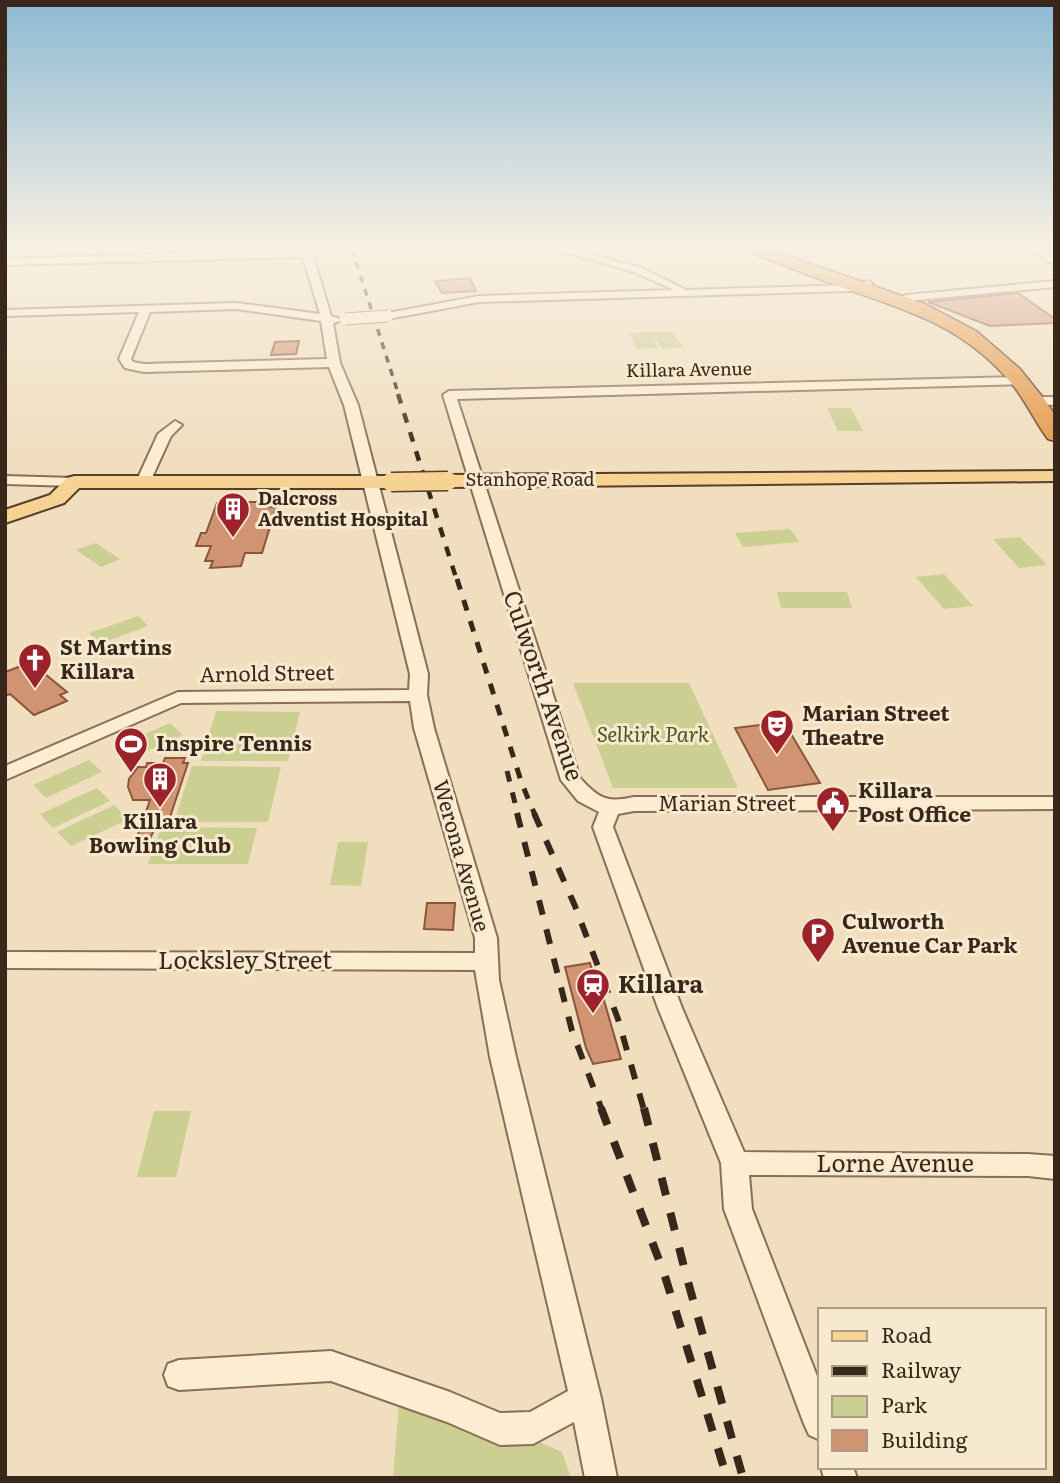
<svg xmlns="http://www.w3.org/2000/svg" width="1060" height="1483" viewBox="0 0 1060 1483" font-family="Literata,serif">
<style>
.green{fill:#cbcf92}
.building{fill:#d19472;stroke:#8a553b;stroke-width:2}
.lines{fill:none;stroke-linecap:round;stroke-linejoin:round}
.minor-casing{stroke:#8a6e56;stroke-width:4}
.major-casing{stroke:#573d2b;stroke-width:4}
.highway-casing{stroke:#573d2b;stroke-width:3}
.minor{fill:#fbecd2;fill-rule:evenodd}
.major{fill:#f6d293;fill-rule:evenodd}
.highway{fill:#e59849;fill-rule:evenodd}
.rail-far4{stroke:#38281c;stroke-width:3.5;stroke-dasharray:7 7;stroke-linecap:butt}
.rail-far3{stroke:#38281c;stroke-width:4.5;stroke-dasharray:10 10;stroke-linecap:butt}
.rail-far2{stroke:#38281c;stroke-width:5;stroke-dasharray:11 11;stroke-linecap:butt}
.rail-far1{stroke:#38281c;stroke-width:6;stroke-dasharray:15 15;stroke-linecap:butt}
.rail{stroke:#38281c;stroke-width:8;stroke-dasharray:18 18;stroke-linecap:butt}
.minor-bridge-casing{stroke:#8a6e56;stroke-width:13;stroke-linecap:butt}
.major-bridge-casing{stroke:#573d2b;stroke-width:21;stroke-linecap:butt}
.minor-bridge{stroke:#fbecd2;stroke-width:11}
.major-bridge{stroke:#f6d293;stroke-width:18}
.labels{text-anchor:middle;stroke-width:6;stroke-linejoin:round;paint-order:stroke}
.far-street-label{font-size:18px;fill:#38281c;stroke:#f7e9ce}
.far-poi-label{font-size:18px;font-weight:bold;fill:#38281c;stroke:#f7e9ce;text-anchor:start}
.poi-label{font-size:21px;font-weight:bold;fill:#38281c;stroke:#f7e9ce;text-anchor:start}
.street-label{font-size:21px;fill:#38281c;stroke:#f7e9ce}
.park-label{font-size:21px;font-style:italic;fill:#4b5621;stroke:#f7e9ce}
.near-street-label{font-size:24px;fill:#38281c;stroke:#f7e9ce}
.near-poi-label{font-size:24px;font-weight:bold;fill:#38281c;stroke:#f7e9ce;text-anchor:start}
</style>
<rect width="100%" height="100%" fill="#f0debe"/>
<g class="green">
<polygon points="650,332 672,332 683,347 662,349 652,335 658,348 637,349 629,333"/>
<polygon points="827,408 851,408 863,431 838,431"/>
<polygon points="790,529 800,542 743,547 735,533"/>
<polygon points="1020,537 1047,565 1019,568 993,539"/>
<polygon points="96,543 120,559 101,567 76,550"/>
<polygon points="944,574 973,606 944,609 916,577"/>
<polygon points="777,592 847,592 852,608 781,608"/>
<polygon points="138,616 148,626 99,644 89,633"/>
<polygon points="573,683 689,683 738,788 613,788"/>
<polygon points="216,711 300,712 288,761 201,761"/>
<polygon points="170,723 183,735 131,758 118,746"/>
<polygon points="89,760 102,772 46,798 33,785"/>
<polygon points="192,766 281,767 268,822 174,822"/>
<polygon points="97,788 110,801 53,828 40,814"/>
<polygon points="114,805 129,819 71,846 57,832"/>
<polygon points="161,827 257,828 248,864 148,864"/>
<polygon points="338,842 368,842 361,886 330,885"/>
<polygon points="154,1111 191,1111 176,1177 137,1177"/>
<polygon points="399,1403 537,1441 562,1452 571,1478 393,1478"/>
</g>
<g class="building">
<polygon points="470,278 476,291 442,293 435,281"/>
<polygon points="1018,293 1055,319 1055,323 990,326 928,302"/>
<polygon points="299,341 296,354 271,355 275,342"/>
<polygon points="234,502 265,502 263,507 276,507 262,553 245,553 241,566 210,568 213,561 205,561 211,546 196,546 201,533 206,533 217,503"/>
<polygon points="24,665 33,673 40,670 67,692 60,695 67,701 34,715 10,694 5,696 5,672"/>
<polygon points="784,722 820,783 768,790 735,728"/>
<polygon points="165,758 185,758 183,763 188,763 170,817 160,817 148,843 135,843 150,800 133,800 128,787 129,779 138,767 146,767 147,763 163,763"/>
<polygon points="427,903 455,903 453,930 424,929"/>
<polygon points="590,963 596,983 599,983 621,1059 593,1064 586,1048 565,967"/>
</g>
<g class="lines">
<g class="minor-casing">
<g id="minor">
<path d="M301,249H311L331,316L343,320L333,323L340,363L358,405L428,674L427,695L434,728L497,938L499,980L516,1057L601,1398L617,1478H585L574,1422L533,1444L500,1445L447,1422L331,1381L179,1390L168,1386L164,1375L168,1364L179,1360L331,1351L450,1392L500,1413L530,1412L568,1391L490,1057L475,970L5,968V952L475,953V938L414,728L410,701L181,703L5,780V766L178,692L409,690L410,674L344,405L329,367L144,372L125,368L119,359L139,312L5,316V310L236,303L320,314L303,257L5,265V259ZM236,309L321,321L327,359L144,364L133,362L131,359L150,312Z"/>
<polygon points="552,249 570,249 642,268 686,290 850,285 868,281 873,284 850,291 479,302 388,319 382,316 388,313 479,296 674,290 634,272"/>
<polygon points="1027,249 1040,249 1055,258 1055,265"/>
<polygon points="1055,281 1055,287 906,301 900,298 906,295"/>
<path d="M1019,377L1025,381L1023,384L457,399L580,778C599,799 607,803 634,797H1055V809L634,811L618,814L613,827L682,1008L744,1152L1028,1154L1055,1156V1179L1028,1176L749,1175L752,1209L820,1384V1440L809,1435L804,1424L724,1209L721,1163L658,1008L593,827L599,812L578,801L561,780L443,395L449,391Z"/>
<polygon points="1037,397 1055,397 1055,405 1032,404 1031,401"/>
<polygon points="175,421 182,425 171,436 150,482 148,485 138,485 136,482 158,434"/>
<polygon points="5,476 74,478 81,482 74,486 5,484"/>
<polygon points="821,1467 853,1467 857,1478 824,1478"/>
</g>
</g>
<g class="major-casing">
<g id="major">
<polygon points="1055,471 1055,481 448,487 439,481 448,475"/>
<polygon points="74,476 391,476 400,482 391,488 79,488 64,503 5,523 5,510 50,495 67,478"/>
</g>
</g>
<g class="highway-casing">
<path id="highway" d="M746,249H769L925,304L976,331L1020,369L1044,399L1055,415V441L1048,439C1033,419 1024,396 1006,377C960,326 911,312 849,290C815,278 782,264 748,252Z"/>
</g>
<use href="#minor" class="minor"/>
<use href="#major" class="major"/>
<use href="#highway" class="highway"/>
<polyline class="rail-far4" points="352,249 399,396"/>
<polyline class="rail-far3" points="398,394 457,581"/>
<g class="rail-far2">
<polyline points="457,579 522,784 535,815"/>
<polyline points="507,771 518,815"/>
</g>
<g class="rail-far1">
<polyline points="517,813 572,1031 602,1110"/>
<polyline points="534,813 575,906 618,1019 644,1110"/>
</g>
<g class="rail">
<polyline points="601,1108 664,1273 727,1478"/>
<polyline points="644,1108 685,1271 743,1478"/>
</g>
<g class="minor-bridge-casing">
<polyline id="minor-bridge" points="345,319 388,316"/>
</g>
<g class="major-bridge-casing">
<polyline id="major-bridge" points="391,482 448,481"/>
</g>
<use href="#minor-bridge" class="minor-bridge"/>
<use href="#major-bridge" class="major-bridge"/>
</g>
<linearGradient id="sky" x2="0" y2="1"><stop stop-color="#8cbad4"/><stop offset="0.54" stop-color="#f8f0e2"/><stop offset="1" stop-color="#f8f0e2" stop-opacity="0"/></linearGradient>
<rect width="1060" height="457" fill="url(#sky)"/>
<defs>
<g id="building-pin" transform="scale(1.75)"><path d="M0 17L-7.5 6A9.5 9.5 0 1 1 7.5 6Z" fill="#9c232b" stroke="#f7e9ce"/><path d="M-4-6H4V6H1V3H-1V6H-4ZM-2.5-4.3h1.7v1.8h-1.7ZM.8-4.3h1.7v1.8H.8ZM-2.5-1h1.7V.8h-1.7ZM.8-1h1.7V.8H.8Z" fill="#fff"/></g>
<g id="church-pin" transform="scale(1.75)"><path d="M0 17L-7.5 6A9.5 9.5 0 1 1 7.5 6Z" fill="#9c232b" stroke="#f7e9ce"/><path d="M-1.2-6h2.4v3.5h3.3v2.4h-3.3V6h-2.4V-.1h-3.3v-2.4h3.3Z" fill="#fff"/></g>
<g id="theatre-pin" transform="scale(1.75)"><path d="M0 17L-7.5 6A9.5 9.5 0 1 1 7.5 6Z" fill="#9c232b" stroke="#f7e9ce"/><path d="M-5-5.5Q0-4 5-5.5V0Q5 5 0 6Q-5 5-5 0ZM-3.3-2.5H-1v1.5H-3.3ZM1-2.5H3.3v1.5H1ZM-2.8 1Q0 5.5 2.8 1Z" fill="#fff"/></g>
<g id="stadium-pin" transform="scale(1.75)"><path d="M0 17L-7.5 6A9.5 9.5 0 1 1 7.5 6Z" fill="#9c232b" stroke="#f7e9ce"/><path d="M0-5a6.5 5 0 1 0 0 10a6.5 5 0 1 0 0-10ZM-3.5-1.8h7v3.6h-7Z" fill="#fff"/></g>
<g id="civic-pin" transform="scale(1.75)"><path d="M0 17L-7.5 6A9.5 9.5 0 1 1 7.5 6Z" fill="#9c232b" stroke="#f7e9ce"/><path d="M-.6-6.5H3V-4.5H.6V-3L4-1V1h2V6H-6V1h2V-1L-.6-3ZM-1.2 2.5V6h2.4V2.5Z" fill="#fff"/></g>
<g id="parking-pin" transform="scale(1.75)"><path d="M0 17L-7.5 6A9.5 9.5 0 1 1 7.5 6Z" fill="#9c232b" stroke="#f7e9ce"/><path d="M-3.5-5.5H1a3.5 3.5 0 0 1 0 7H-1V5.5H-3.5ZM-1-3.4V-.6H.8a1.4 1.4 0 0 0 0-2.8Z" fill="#fff"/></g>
<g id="station-pin" transform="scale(1.75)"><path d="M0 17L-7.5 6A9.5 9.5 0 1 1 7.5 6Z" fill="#9c232b" stroke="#f7e9ce"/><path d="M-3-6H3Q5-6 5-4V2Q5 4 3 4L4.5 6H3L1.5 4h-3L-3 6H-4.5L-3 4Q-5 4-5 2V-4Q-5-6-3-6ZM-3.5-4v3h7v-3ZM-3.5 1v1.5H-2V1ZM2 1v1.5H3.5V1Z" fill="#fff"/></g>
</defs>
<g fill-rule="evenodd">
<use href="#building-pin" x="233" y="509"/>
<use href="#church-pin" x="35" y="660"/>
<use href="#theatre-pin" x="777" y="726"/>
<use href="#stadium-pin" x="131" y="744"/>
<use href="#building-pin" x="160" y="779"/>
<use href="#civic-pin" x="833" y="803"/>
<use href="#parking-pin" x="818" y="934"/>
<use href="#station-pin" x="593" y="985"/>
</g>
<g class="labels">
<g class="far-street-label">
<text transform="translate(689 370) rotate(-1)" y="6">Killara Avenue</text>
<text x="530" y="486">Stanhope Road</text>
</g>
<g class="far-poi-label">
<text x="258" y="505">Dalcross<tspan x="258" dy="21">Adventist Hospital</tspan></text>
</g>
<g class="poi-label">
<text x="60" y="655">St Martins<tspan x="60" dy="24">Killara</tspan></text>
<text x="802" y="721">Marian Street<tspan x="802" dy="24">Theatre</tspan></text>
<text x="156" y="751">Inspire Tennis</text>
<text x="858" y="798">Killara<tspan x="858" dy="24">Post Office</tspan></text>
<text x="160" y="829" text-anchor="middle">Killara<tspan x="160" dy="24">Bowling Club</tspan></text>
<text x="842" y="929">Culworth<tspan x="842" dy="24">Avenue Car Park</tspan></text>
</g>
<g class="street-label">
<text transform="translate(267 674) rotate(-1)" y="7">Arnold Street</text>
<text x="727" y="811">Marian Street</text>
<text transform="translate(461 856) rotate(74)" y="7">Werona Avenue</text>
</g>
<g class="park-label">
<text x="653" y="742">Selkirk Park</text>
</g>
<g class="near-street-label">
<text transform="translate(543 686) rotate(71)" y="8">Culworth Avenue</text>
<text x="245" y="969">Locksley Street</text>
<text x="895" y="1172">Lorne Avenue</text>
</g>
<g class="near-poi-label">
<text x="618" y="993">Killara</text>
</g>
</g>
<rect width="1060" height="1483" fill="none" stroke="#38281c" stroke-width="14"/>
<rect x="818" y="1308" width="228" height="161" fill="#f7e9ce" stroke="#ab9c87" stroke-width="2"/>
<rect x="832" y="1331" width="35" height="10" fill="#f6d293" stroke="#ab9c87" stroke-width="2"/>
<text x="881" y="1343" font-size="21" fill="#38281c">Road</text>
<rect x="832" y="1366" width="35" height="10" fill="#38281c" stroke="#ab9c87" stroke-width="2"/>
<text x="881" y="1378" font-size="21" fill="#38281c">Railway</text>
<rect x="832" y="1396" width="35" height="21" fill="#cbcf92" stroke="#ab9c87" stroke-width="2"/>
<text x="881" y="1413" font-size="21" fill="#38281c">Park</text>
<rect x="832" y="1430" width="35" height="21" fill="#d19472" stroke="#ab9c87" stroke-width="2"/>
<text x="881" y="1448" font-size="21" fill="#38281c">Building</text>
</svg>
